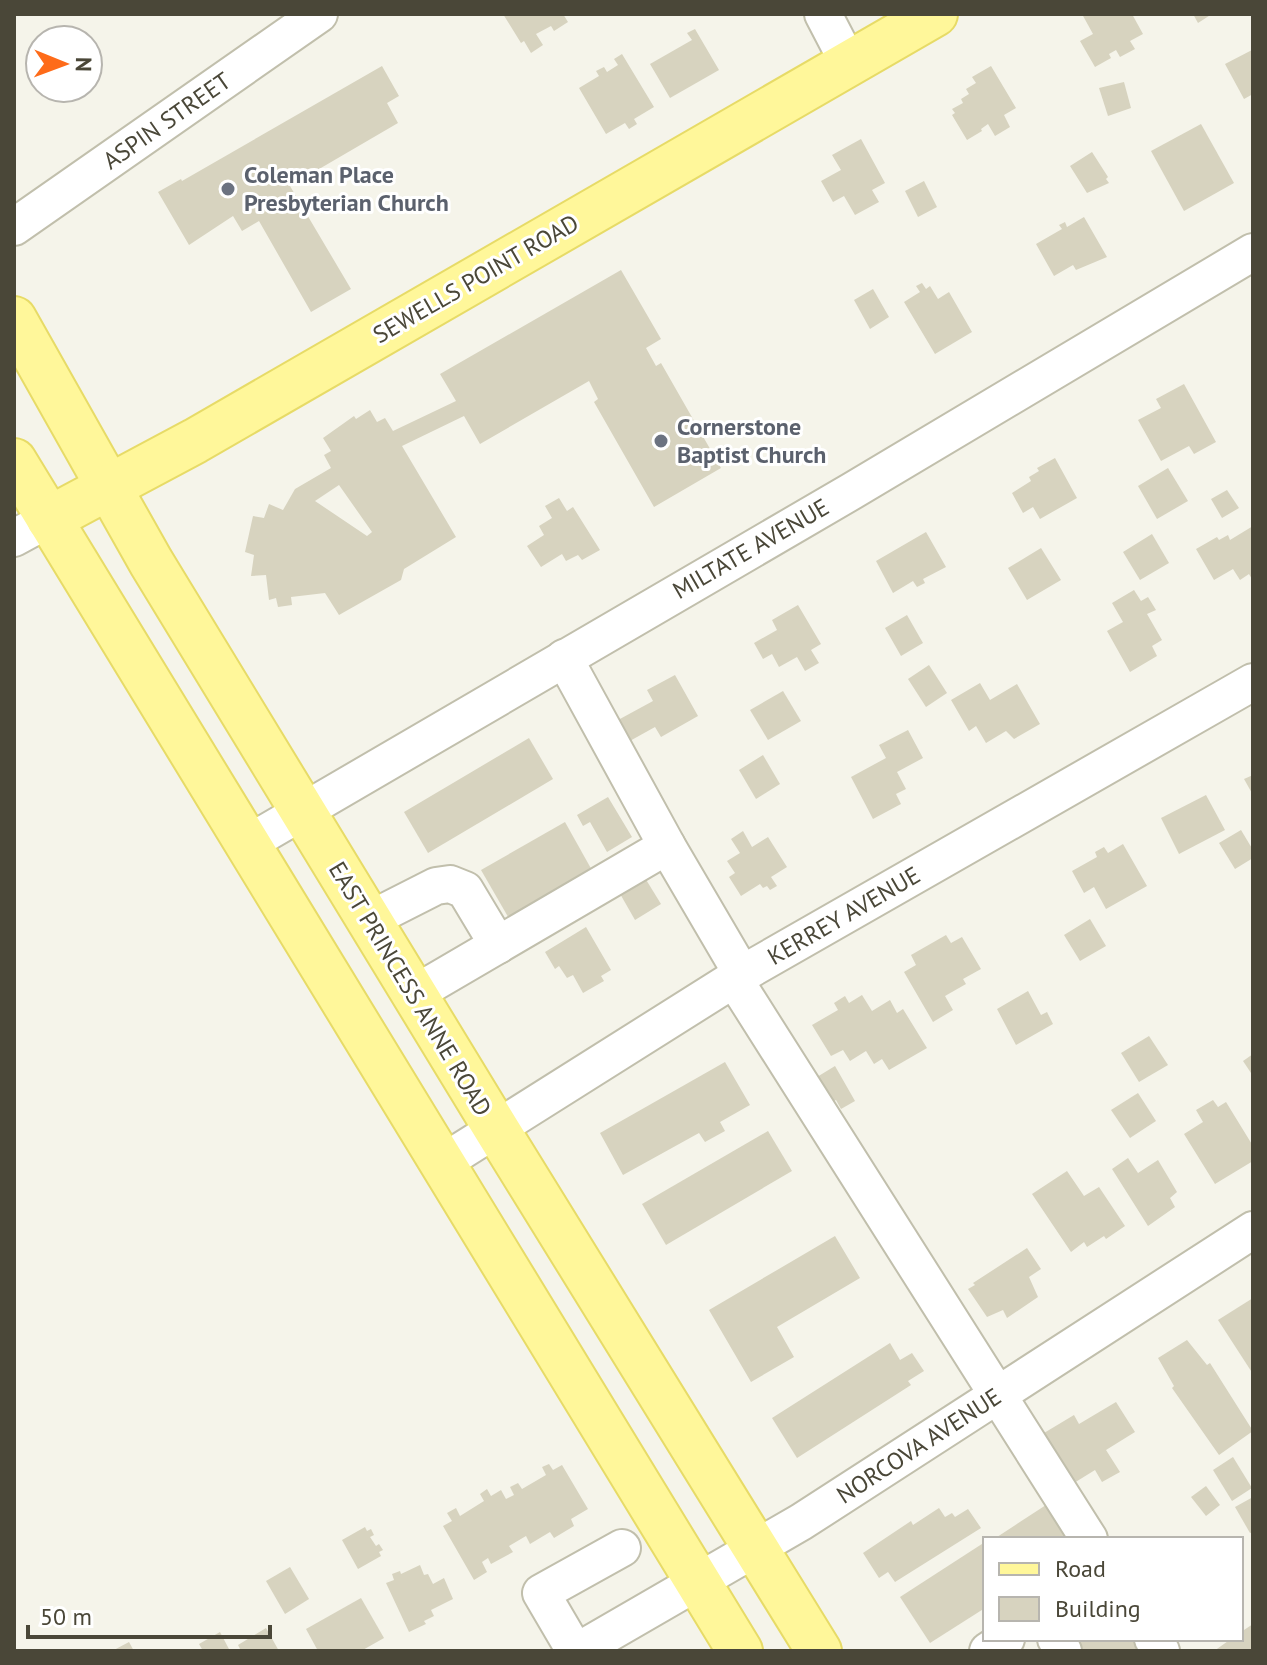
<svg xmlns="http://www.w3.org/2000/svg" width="1267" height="1665" viewBox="0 0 1267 1665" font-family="'PT Sans',sans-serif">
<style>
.building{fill:#d7d3bf;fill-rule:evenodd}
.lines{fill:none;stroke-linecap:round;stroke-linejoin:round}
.minor-casing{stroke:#c1bfac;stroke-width:40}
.major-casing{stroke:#e7db67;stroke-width:48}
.minor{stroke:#fff;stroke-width:36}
.major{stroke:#fff79a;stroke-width:44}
.worship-dot{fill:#6b7280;stroke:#fff;stroke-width:3}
.labels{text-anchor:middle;stroke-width:6;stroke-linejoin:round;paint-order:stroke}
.street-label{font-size:24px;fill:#4a4738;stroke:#fff}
.worship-label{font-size:24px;font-weight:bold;fill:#5b616d;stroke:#fff;text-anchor:start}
</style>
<rect width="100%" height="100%" fill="#f5f4ea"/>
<g class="building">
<polygon points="503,14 563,14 568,22 554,31 551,26 536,34 543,45 531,53 524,41 521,43"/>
<polygon points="1082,14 1132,14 1143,34 1130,41 1135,49 1120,57 1116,50 1109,54 1111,58 1095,67 1080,41 1093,34"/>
<polygon points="1193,14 1212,14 1198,23"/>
<polygon points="695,29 719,70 670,98 650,64 692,40 687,33"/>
<polygon points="1252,50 1253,94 1244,99 1225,64"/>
<polygon points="622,54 654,107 634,119 637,124 629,129 625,123 606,134 579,88 599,76 596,71 604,67 607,72 618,65 614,59"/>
<polygon points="382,66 399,96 387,103 398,123 290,186 351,289 311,312 259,221 242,231 233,216 189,245 158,192 181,179 182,181"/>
<polygon points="991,66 1016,108 1004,115 1010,127 995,136 988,124 981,129 982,131 967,140 952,115 955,113 952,109 963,103 961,99 969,94 966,89 976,83 972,77"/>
<polygon points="1124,82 1131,108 1108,116 1099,88"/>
<polygon points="1201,124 1234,183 1184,211 1151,151"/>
<polygon points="861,139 885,183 872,190 879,202 855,215 844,196 833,202 821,181 841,170 832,155"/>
<polygon points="1092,152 1108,177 1106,179 1109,183 1087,193 1070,166"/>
<polygon points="924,181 937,207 918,217 905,191"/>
<polygon points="1084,217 1107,257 1076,270 1073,265 1054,276 1036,244 1062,229 1059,225 1065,222 1067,227"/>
<path d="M621,270L661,339L646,348L656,366L661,363L721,468L654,507L594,402L598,399L589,381L480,444L464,416L402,446L456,537L404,569L401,580L339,615L325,593L291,597L292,605L278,607L276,598L269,600L266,575L251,576L254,555L245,552L253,516L264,518L269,504L283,510L295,489L331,468L324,455L331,451L323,438L354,416L356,419L370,410L377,422L385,418L393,431L456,401L440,374ZM339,485L372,532L367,536L315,501Z"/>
<polygon points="922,283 926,289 930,286 938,299 949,292 972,332 935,354 904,302 920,292 916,286"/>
<polygon points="873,289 889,317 870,329 854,300"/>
<polygon points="1184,384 1216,442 1194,454 1189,446 1161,461 1138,420 1161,408 1156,399"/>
<polygon points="1055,458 1077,498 1040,519 1033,507 1023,513 1012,493 1031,481 1029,477 1039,471 1037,468"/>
<polygon points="1168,468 1188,501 1157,519 1138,486"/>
<polygon points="1227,490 1239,508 1222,518 1211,499"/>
<polygon points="559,498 567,511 573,507 600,550 582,560 578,555 566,561 562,554 541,567 527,546 544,535 539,526 552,518 545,506"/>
<polygon points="1253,526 1253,581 1249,574 1240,580 1233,569 1214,580 1196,549 1217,537 1219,540 1228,535 1230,540"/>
<polygon points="926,532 946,567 923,579 925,583 917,587 913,581 893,593 876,561"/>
<polygon points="1152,534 1169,563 1140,580 1123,552"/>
<polygon points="1041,548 1061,580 1027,600 1008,568"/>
<polygon points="1134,590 1141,601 1148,597 1156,610 1147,614 1162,640 1152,646 1157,656 1130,672 1107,631 1123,622 1112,603"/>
<polygon points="798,605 821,644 811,650 819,663 805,671 797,657 779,667 772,654 763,659 754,643 777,630 772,620"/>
<polygon points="907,615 923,643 901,656 885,628"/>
<polygon points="929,665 947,693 926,707 908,679"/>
<polygon points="675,675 698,716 661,737 655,727 619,747 607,726 653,701 647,690"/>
<polygon points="980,683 990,700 1017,684 1040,724 1014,739 1006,731 986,743 976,726 969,731 951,700"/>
<polygon points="783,691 801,721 768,740 750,710"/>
<polygon points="908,730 923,758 897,772 906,789 896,794 901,804 873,819 851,777 886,758 879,745"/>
<polygon points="529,738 553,779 428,853 404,812"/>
<polygon points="763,755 780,784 756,799 739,770"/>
<polygon points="1253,775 1253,795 1244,779"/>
<polygon points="1206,795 1225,830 1179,854 1161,818"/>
<polygon points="608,797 632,837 607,852 590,822 583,826 577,815"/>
<polygon points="565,822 598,881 515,929 481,870"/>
<polygon points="1241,830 1253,850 1253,858 1235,869 1219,843"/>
<polygon points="743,831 752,847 768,837 787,867 771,877 777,886 770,890 767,886 763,888 760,884 741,896 729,877 735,873 727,861 740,853 731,839"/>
<polygon points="1123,844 1147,886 1106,909 1094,887 1084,893 1072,871 1097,857 1095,852 1104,847 1108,853"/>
<polygon points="645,878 661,904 635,920 619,892"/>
<polygon points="1090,919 1106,946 1080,961 1064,935"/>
<polygon points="586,927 611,970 601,976 604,981 583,993 573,975 567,978 559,966 555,969 545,952"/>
<polygon points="946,935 951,943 962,937 981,969 963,979 966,984 945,996 953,1010 933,1022 904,972 916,965 911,955"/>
<polygon points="1028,991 1041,1015 1047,1012 1053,1024 1016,1045 997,1009"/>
<polygon points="862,995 872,1011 890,1000 897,1013 903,1009 927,1048 889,1070 882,1059 874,1064 866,1051 850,1061 843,1050 831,1056 812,1025 838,1010 834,1003 845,996 849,1003"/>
<polygon points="1149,1036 1168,1065 1139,1082 1121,1053"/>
<polygon points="1253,1054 1253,1076 1243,1061"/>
<polygon points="725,1062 750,1105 720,1122 725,1131 705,1142 699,1133 623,1175 600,1133"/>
<polygon points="835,1066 855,1101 841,1109 836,1100 832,1102 817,1077"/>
<polygon points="1138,1093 1156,1121 1130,1138 1111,1110"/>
<polygon points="1213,1100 1218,1107 1226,1102 1253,1146 1253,1161 1215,1184 1184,1134 1203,1122 1196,1110"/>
<polygon points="768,1131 792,1171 666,1245 642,1204"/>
<polygon points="1128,1158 1138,1173 1158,1160 1177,1192 1170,1198 1175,1207 1148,1226 1112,1169"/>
<polygon points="1067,1171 1084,1196 1099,1187 1125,1226 1106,1239 1104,1236 1087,1247 1084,1242 1071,1252 1032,1194"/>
<polygon points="835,1236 860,1278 777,1327 794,1357 751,1382 709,1310"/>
<polygon points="1027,1248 1041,1269 1029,1277 1038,1297 1007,1318 1003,1310 987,1317 968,1289 975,1285 973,1283"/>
<polygon points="1253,1298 1253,1374 1218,1320"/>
<polygon points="1187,1340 1207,1365 1210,1363 1253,1431 1219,1455 1172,1388 1174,1386 1158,1358"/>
<polygon points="890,1343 900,1360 912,1353 924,1371 908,1381 911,1385 797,1458 772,1418"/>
<polygon points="1116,1402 1135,1432 1106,1450 1120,1472 1102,1482 1095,1470 1074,1483 1044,1433 1074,1415 1079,1424"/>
<polygon points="1233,1457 1252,1488 1232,1501 1213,1470"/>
<polygon points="549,1464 553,1470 562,1465 588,1509 571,1519 574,1526 554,1538 550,1532 530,1544 526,1536 509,1546 513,1552 491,1564 488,1558 482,1562 487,1572 474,1580 443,1526 452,1521 447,1513 456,1508 460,1516 484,1501 480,1494 487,1489 491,1496 501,1490 506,1499 514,1495 510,1487 518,1483 522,1489 546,1475 542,1467"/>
<polygon points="1206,1486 1220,1505 1206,1516 1191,1497"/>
<polygon points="1253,1497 1253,1532 1250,1533 1235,1507"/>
<polygon points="1046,1505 1068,1539 994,1539"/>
<polygon points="939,1508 945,1517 952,1513 955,1517 968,1509 981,1528 895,1582 888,1572 879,1578 863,1553 911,1521 913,1525"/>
<polygon points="365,1527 367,1531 371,1529 374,1535 370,1537 376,1546 379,1544 383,1550 379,1552 381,1556 358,1569 342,1540"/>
<polygon points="985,1542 985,1608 930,1643 900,1597"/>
<polygon points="420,1565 424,1575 428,1574 433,1584 444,1578 453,1599 431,1610 434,1616 424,1621 426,1624 409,1632 386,1583 394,1580 392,1574 400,1571 401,1574"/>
<polygon points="290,1567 309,1599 285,1614 266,1581"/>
<polygon points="361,1598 384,1638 361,1651 318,1651 306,1629"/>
<polygon points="1253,1624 1253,1651 1214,1651 1231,1639 1241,1639 1241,1632"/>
<polygon points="266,1628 279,1651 241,1651 238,1645"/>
<polygon points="220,1632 230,1651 203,1651 199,1644"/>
<polygon points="1061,1639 1132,1639 1140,1651 1068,1651"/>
<polygon points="129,1642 134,1651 112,1651"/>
</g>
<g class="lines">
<g class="minor-casing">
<g id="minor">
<polyline points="823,14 849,64"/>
<polyline points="14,227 319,14"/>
<polyline points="14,538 49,519"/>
<polyline points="564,658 667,846 742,974"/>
<polyline points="247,844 852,491 1253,252"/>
<polyline points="369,920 436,886 450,884 465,890 498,945"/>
<polyline points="734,979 1089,1539"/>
<polyline points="414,994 667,846"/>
<polyline points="442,1163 742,974 1253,682"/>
<polyline points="1056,1639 1063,1651"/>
<polyline points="1153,1639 1161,1651"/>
<polyline points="575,1651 541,1593 622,1548"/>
<polyline points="578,1651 801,1522 1253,1230"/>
<polyline points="988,1651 1006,1639"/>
</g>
</g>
<g class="major-casing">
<g id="major">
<polyline points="14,319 151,562 497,1130 819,1651"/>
<polyline points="14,461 740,1651"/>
<polyline points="49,519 195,441 935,14"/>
</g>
</g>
<use href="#minor" class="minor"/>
<use href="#major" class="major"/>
</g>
<g class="worship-dot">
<circle cx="228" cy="189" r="8"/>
<circle cx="661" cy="441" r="8"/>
</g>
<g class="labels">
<g class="street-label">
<text transform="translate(167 121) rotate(-35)" y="8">ASPIN STREET</text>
<text transform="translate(476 279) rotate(-30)" y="8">SEWELLS POINT ROAD</text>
<text transform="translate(751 549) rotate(-30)" y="8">MILTATE AVENUE</text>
<text transform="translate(844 916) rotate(-30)" y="8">KERREY AVENUE</text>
<text transform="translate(410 989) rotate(59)" y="8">EAST PRINCESS ANNE ROAD</text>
<text transform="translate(919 1446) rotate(-33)" y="8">NORCOVA AVENUE</text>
</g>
<g class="worship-label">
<text x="244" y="183">Coleman Place<tspan x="244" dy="28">Presbyterian Church</tspan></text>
<text x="677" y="435">Cornerstone<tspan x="677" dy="28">Baptist Church</tspan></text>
</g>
</g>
<rect width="1267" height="1665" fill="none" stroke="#4a4738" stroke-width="32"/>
<rect x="983" y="1537" width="260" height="104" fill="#ffffff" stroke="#b7b5af" stroke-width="2"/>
<rect x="999" y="1563" width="40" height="12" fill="#fff79a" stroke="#b7b5af" stroke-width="2"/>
<text x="1055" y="1577" font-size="24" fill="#4a4738">Road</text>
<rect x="999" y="1597" width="40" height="24" fill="#d7d3bf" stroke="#b7b5af" stroke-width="2"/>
<text x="1055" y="1617" font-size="24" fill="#4a4738">Building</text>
<g transform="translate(64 64) rotate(91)"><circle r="38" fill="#ffffff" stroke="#b7b5af" stroke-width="2"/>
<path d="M0-6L14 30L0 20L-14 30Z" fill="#fe6b19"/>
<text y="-12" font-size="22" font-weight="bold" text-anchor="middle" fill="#4a4738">N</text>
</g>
<path d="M28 1625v12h242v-12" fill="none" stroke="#4a4738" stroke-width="4"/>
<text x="40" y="1625" font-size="24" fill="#4a4738" stroke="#ffffff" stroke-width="6" paint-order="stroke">50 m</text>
</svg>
